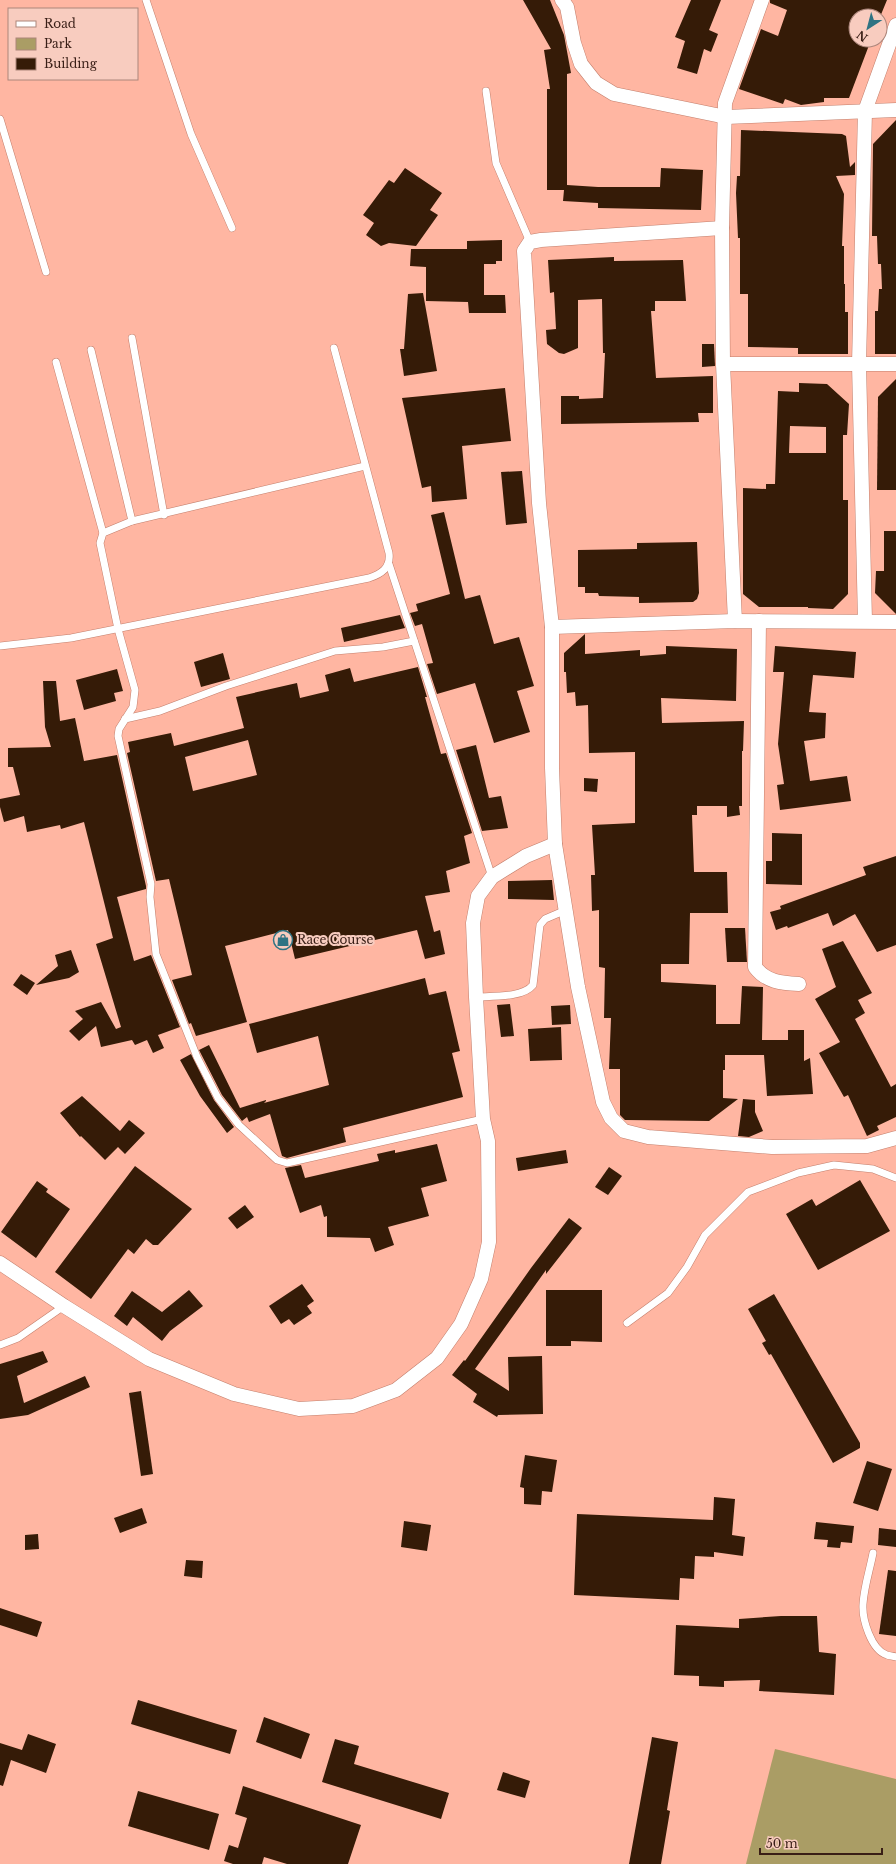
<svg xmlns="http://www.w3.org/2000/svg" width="896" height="1864" viewBox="0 0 896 1864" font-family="'Libre Baskerville',serif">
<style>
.green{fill:#aa9d65}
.building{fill:#351b07;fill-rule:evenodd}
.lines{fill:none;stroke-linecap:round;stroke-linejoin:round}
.lane-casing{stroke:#c37f6c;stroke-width:8}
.street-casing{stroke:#c37f6c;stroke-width:15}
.lane{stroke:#fff;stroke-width:7}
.street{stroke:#fff;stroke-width:14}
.labels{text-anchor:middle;stroke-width:4;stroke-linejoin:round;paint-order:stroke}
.poi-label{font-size:12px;fill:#391e16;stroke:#f8ccbf;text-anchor:start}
</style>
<rect width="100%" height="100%" fill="#ffb6a2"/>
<polygon class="green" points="775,1749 896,1779 896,1864 746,1864"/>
<g class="building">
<polygon points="523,0 550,0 564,35 571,73 567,74 567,185 598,187 660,187 661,168 703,170 701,210 598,208 598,203 563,201 564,190 547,190 547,89 550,89 544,50 551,49"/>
<polygon points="691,0 721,0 709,30 718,34 711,52 704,49 697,74 677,68 685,41 675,37"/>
<polygon points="770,0 887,0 880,17 856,16 856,40 871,40 849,98 824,98 824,102 801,105 785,99 783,104 739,89 761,29 778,36 787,10 770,3"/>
<polygon points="896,120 896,354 875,354 875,311 878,311 879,289 882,289 881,264 878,264 877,236 872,236 873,144"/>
<polygon points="741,130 842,134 846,136 850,167 855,162 855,175 836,176 844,194 842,246 844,246 844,284 845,284 845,312 848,312 848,354 798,354 798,348 748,347 748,294 740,294 740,238 738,238 736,193 737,176 740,176"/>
<polygon points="405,168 442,193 430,210 438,215 416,246 389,243 381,246 366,235 374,223 363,215 389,180 394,183"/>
<polygon points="502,240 502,261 496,261 496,264 484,264 484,295 505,295 506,313 469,313 468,302 426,301 426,267 410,266 411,249 467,249 467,241"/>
<polygon points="614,257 614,261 683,260 686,301 655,301 655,311 651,311 656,378 713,376 713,413 698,413 699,422 561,424 561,396 579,396 579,399 603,398 605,353 603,353 602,299 578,300 578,348 564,354 559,353 547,344 546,330 556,329 554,292 550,293 548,260"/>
<polygon points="423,293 437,371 404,376 400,349 404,349 408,294"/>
<polygon points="702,344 714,344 715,366 702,367"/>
<polygon points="896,379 896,490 877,490 878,397"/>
<path d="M799,383L827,384L849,404L847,435H843V500H848V594L833,609L808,608V607H759L743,594V488L766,489V484H775L778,391L799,392ZM790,426L826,427V453H789Z"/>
<polygon points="505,388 511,441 462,446 467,499 432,502 431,486 422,488 402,398"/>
<polygon points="522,471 527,523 506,525 501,472"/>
<polygon points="444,512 465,599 480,595 494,644 519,637 534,686 517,691 530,732 494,743 475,683 437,694 427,664 433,663 422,624 415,626 410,613 418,611 416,604 450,594 431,515"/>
<polygon points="884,531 896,531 896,614 875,593 876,571 884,571"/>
<polygon points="697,542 699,593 697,599 693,602 639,603 639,597 599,596 598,593 585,593 585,587 578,587 578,550 637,549 637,543"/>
<polygon points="400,615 405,628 344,642 341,628"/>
<polygon points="585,634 585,654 640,650 640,656 666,654 666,646 737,649 736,701 661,698 662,723 744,721 743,751 742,751 742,806 739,806 740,815 727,817 727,806 697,806 697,815 692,815 694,872 727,872 728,913 690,913 689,964 661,964 661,982 716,985 716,1024 740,1024 742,986 763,987 762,1040 788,1040 788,1030 804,1030 804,1061 810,1058 813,1094 767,1096 764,1055 725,1055 725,1070 723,1070 723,1098 738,1099 709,1121 625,1120 620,1115 620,1069 609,1069 611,1018 604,1018 605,968 599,967 599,910 592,911 591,875 595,875 592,825 635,823 635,752 589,753 588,705 576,706 575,692 567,693 566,672 564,672 564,653"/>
<polygon points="775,646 856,652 854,678 813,675 809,712 826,713 825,738 804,741 810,781 847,776 851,801 780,810 777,785 784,784 778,744 784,672 773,672"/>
<polygon points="223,653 230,679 201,687 194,662"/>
<path d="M418,667L427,697H425L441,754L446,753L472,833L464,836L470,863L446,871L450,892L425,896L434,932L440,930L445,954L425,959L417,930L295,959L288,930L225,946L247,1022L196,1036L191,1023L189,1024L172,980L192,975L169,879L156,881L127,753L130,752L128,742L171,733L174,746L244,728L236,697L297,683L300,698L329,691L325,675L350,668L354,682ZM248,740L257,775L193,791L185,757Z"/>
<polygon points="117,669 123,691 114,693 116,701 84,710 76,680"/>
<polygon points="43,681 56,681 60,721 75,718 84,761 117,755 146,886 146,889 117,897 134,961 151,955 180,1027 158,1035 164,1048 153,1053 147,1040 135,1045 132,1040 101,1047 96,1026 79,1041 69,1031 83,1019 75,1011 101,1002 116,1029 121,1027 96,944 113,938 84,822 61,829 60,825 27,832 24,816 4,822 0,807 0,799 20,795 13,767 8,767 8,748 51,747 45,727"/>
<polygon points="476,745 489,798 501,796 508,828 482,831 456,750"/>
<polygon points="584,778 598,779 597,792 584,791"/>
<polygon points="772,833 802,834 802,885 766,884 766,861 772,861"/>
<polygon points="896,856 896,945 877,952 855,914 833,926 828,913 788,928 787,926 776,930 770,912 781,909 780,906 866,875 863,867"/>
<polygon points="552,880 554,900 508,899 508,881"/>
<polygon points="725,928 745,928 747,962 727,962"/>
<polygon points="843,941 872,993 858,1000 865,1013 855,1019 891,1087 896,1084 896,1117 877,1126 879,1130 867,1136 848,1095 844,1097 819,1053 840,1042 815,999 836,987 822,949"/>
<polygon points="71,950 79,972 69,978 36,985 58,966 55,955"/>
<polygon points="21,974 35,983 27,995 13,985"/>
<polygon points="425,978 429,995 446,991 460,1051 452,1053 463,1097 343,1128 346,1142 287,1158 282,1156 270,1114 249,1122 247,1117 242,1121 222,1095 199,1050 209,1045 240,1108 266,1100 266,1101 264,1103 329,1085 318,1036 257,1053 249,1024"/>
<polygon points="510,1004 514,1036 501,1037 497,1005"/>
<polygon points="570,1005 571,1024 552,1025 551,1006"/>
<polygon points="561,1027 562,1060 530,1061 528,1029"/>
<polygon points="191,1054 214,1100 234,1127 227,1133 200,1096 180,1060"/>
<polygon points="82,1096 120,1131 129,1120 145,1133 125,1154 118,1147 105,1160 81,1136 80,1137 60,1113"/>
<polygon points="743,1099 755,1100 755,1112 763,1131 749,1137 738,1136"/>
<polygon points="437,1144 447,1181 421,1188 429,1216 388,1227 394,1245 375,1252 370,1238 327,1237 327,1216 324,1217 321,1205 300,1213 285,1168 301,1165 305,1178 379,1161 377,1154 395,1150 395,1153"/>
<polygon points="566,1150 568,1163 518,1171 516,1158"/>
<polygon points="135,1166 192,1209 158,1245 153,1245 146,1239 134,1254 128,1249 91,1299 55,1272"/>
<polygon points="609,1167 622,1176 608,1195 595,1187"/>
<polygon points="860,1180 890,1231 818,1270 786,1214 812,1199 816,1206"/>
<polygon points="37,1181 48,1189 46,1192 70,1209 36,1258 1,1232"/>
<polygon points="245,1205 254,1217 237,1229 228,1218"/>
<polygon points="569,1218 582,1228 546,1274 546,1270 475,1369 509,1391 508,1357 542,1356 543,1414 498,1415 497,1417 473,1402 477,1394 452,1375 464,1360 465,1361 531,1268"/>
<polygon points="302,1284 314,1301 307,1306 312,1313 294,1325 289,1319 281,1324 269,1306"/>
<polygon points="189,1290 203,1306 170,1331 162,1341 133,1317 127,1326 114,1316 132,1291 162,1312"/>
<polygon points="546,1290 602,1290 602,1342 571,1341 571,1346 546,1346"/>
<polygon points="774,1294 860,1443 860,1448 833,1463 771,1354 769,1355 762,1343 766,1341 748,1309"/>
<polygon points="43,1351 48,1362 17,1376 24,1403 85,1376 90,1387 28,1415 0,1419 0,1364"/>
<polygon points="141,1391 153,1474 141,1476 129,1393"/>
<polygon points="525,1455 557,1460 552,1492 542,1491 541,1505 524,1504 524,1488 520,1487"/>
<polygon points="867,1461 892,1469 878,1511 853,1503"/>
<polygon points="714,1497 735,1499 732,1535 745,1537 743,1556 714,1552 714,1557 695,1556 694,1579 680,1578 679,1600 574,1595 577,1514 713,1520"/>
<polygon points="142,1508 147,1523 120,1533 114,1518"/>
<polygon points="404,1521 431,1525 427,1551 401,1547"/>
<polygon points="816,1522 854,1526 852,1543 841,1542 840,1548 827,1547 828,1540 814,1539"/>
<polygon points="879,1528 896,1530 896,1547 878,1545"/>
<polygon points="38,1534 39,1549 25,1550 25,1535"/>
<polygon points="186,1560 203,1561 202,1578 184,1576"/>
<polygon points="888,1570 896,1571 896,1636 879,1634"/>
<polygon points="0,1608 42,1622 37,1637 0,1625"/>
<polygon points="781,1616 817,1616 819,1652 836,1654 834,1695 759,1691 760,1680 724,1681 724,1687 699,1686 699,1676 674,1675 676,1625 739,1628 739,1619"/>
<polygon points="138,1700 237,1730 230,1754 131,1724"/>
<polygon points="264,1717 310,1734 301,1759 256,1742"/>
<polygon points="28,1734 56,1744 46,1773 11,1760 3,1786 0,1785 0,1743 22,1750"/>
<polygon points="652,1737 678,1742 667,1810 670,1811 661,1864 629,1864"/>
<polygon points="335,1739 359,1746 354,1764 449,1793 441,1819 322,1782"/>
<polygon points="503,1772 530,1781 525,1798 497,1790"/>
<polygon points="243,1786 361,1825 348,1864 287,1864 264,1857 262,1864 233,1864 224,1861 229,1845 238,1848 247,1818 235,1814"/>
<polygon points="138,1791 219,1814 209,1850 128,1826"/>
</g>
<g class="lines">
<g class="lane-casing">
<g id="lane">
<polyline points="146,0 191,134 232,228"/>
<polyline points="486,91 496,163 530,242"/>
<polyline points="0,119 46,272"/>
<polyline points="132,338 164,515"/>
<polyline points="91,350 132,521"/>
<polyline points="56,362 103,533"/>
<polyline points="365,466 132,521 103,533 100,543 118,629 135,690 133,707 119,729 118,736 151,884 150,897 156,954 197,1057 218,1098 239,1125 277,1160 287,1163 483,1119"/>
<polyline points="389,564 492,877"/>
<path d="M0,646L71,638L369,578C381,574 391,568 389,553L334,348"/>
<polyline points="125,719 160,711 226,686 335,651 383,647 414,641"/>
<path d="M476,997C492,996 523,998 533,985L540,925L545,919L566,910"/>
<polyline points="627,1323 668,1293 687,1267 705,1235 748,1192 798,1173 834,1165 873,1169 896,1178"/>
<polyline points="0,1345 18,1338 64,1306"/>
<path d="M873,1553C870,1569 864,1587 863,1604C862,1619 871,1650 887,1655C889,1656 893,1656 896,1657"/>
</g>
</g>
<g class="street-casing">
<g id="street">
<polyline points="562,0 567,7 574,43 581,64 596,83 614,94 726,117 896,110"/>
<polyline points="722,228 541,240 530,242 524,251 539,503 552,627 552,768 555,844 578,987 603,1102 611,1118 624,1131 648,1137 772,1147 867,1146 896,1138"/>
<polyline points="723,364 896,364"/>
<polyline points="735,621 723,364 722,228 725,103 762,0"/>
<path d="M759,621L755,967C766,982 781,983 799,984"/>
<polyline points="865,621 859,364 865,111 896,25"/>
<polyline points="552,627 735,621 896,622"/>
<polyline points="0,1263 64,1306 149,1359 234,1394 299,1409 353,1406 396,1390 437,1358 461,1324 481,1279 489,1242 488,1141 483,1119 476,997 473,923 478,896 492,877 526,856 555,844"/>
</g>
</g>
<use href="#lane" class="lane"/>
<use href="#street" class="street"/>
</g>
<defs>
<g id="shop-ring" transform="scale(1)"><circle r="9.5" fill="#f8ccbf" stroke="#2f7383" stroke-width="1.5"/><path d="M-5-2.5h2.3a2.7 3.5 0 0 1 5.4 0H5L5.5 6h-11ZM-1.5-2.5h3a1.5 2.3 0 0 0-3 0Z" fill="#2f7383"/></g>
</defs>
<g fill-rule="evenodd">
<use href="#shop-ring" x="283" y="940"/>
</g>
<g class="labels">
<g class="poi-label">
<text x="297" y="944">Race Course</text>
</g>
</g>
<rect x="8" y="8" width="130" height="72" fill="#f8ccbf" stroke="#ac867b"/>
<rect x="16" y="21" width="20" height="6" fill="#ffffff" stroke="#ac867b"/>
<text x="44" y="28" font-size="12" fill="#391e16">Road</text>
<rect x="16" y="38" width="20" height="12" fill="#aa9d65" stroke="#ac867b"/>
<text x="44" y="48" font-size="12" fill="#391e16">Park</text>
<rect x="16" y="58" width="20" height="12" fill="#351b07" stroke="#ac867b"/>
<text x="44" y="68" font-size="12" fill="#391e16">Building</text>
<g transform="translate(868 28) rotate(216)"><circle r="19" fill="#f8ccbf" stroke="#ac867b"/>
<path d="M0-3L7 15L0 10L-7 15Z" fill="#2f7383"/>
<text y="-6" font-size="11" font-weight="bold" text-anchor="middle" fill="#391e16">N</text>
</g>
<path d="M760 1848v6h122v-6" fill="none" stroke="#391e16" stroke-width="2"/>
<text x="766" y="1848" font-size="12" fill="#391e16" stroke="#f8ccbf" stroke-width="3" paint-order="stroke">50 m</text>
</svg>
